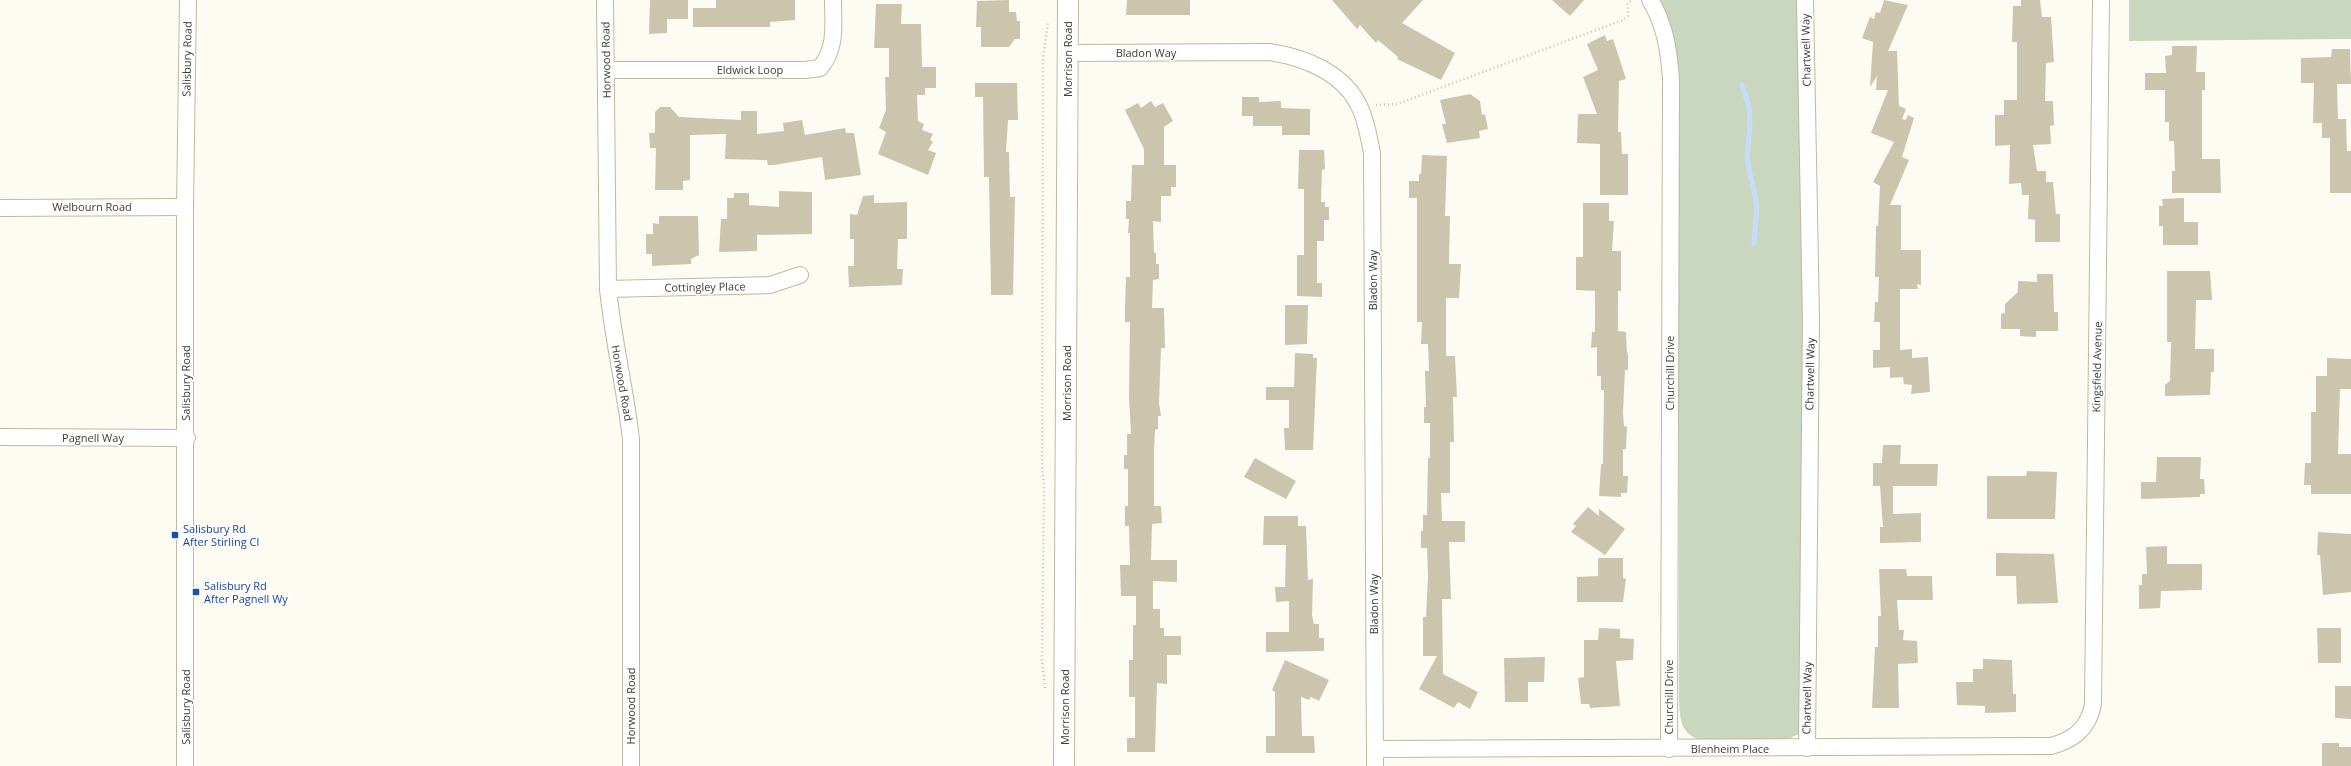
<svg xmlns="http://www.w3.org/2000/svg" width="2351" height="766" viewBox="0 0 2351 766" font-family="'Open Sans',sans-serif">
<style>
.green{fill:#c8d7bd}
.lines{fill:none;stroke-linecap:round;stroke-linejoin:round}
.stream{stroke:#c5ddfb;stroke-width:5}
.building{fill:#ccc5ad}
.minor-casing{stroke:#bfb8a1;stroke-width:18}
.major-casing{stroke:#bfb8a1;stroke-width:22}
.path{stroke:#c4c2b8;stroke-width:2.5;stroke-dasharray:1 3;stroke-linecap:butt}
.minor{stroke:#fff;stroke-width:16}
.major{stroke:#fff;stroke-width:20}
.transit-dot{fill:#1a4fb4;stroke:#fff;stroke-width:1.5}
.labels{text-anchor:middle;stroke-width:3.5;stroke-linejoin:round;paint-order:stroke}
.street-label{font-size:11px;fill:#3e3c32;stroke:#fff}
.transit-label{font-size:11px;fill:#164399;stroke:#fff;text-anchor:start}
</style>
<rect width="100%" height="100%" fill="#fefcf2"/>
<g class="green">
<path d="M1659,0H1797L1811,302L1801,733L1784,741L1700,740C1680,733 1680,719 1679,700V71L1666,12Z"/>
<polygon points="2129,0 2351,0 2351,39 2129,41"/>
</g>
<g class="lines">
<polyline class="stream" points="1742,85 1749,107 1750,126 1747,158 1757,206 1754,243"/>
</g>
<g class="building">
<polygon points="650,0 688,0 688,19 667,19 667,33 649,34"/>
<polygon points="716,0 795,0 795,20 770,22 770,27 693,27 693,8 716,8"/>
<polygon points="1009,0 1009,12 1016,12 1017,21 1020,21 1020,39 1015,39 1009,47 981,47 981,27 976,27 977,1"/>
<polygon points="1127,0 1190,0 1190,15 1126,15"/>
<polygon points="1332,0 1423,0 1402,23 1455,53 1441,80 1397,59 1398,57 1378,40 1376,43 1360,25 1357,29"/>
<polygon points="1552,0 1584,0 1570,16"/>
<polygon points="1884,0 1908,5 1888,51 1897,51 1899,106 1906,109 1902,119 1906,120 1908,115 1914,118 1902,157 1909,160 1890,205 1901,205 1901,250 1921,250 1921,285 1917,284 1918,289 1900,289 1900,350 1912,349 1912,358 1928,357 1930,392 1911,394 1912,385 1904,384 1903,377 1890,378 1890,367 1873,368 1873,350 1880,350 1880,322 1874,322 1875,302 1878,302 1879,277 1875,277 1876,226 1878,226 1880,186 1873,182 1894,142 1871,133 1888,90 1876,90 1877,76 1870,87 1873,42 1862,38 1870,17 1874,19 1876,12 1880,13"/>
<polygon points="2021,0 2040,0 2042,17 2051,17 2054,62 2046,63 2045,101 2053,101 2054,125 2050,126 2051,144 2033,145 2037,171 2046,171 2046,182 2053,182 2056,214 2060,214 2060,242 2035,242 2035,220 2028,219 2029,195 2022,195 2021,183 2009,184 2010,145 1995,146 1995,115 2004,115 2004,100 2017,100 2017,42 2012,42 2013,6 2021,6"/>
<polygon points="876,4 902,4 901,24 921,24 922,67 936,67 936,88 925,88 925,95 917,95 918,121 924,124 922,130 933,134 930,140 933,142 928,150 936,153 928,175 878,154 886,132 879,128 886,110 885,77 889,77 889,48 874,48"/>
<polygon points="1605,35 1607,41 1613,39 1626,79 1619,81 1618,132 1621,132 1622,154 1628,154 1628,195 1600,195 1600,144 1577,143 1578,114 1597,114 1583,77 1598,70 1587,44"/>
<polygon points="2172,46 2197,46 2196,72 2205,72 2205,90 2202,90 2202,159 2220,159 2221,193 2172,193 2172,171 2175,171 2174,141 2169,141 2169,122 2165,122 2165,90 2145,90 2145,73 2166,73 2165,56 2172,55"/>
<polygon points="2332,49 2350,49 2351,84 2337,84 2338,119 2346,119 2347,151 2351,151 2351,193 2330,193 2330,138 2322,138 2322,123 2313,123 2314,83 2301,83 2301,58 2331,57"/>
<polygon points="975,83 1017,83 1018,120 1008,120 1006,152 1009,152 1010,197 1015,197 1013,295 991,295 989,177 984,177 983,97 975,97"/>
<polygon points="1470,94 1480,101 1482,115 1485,114 1488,129 1479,131 1480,138 1447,143 1442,124 1446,124 1440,100"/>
<polygon points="1242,97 1259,97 1259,102 1281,101 1281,108 1310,109 1310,135 1282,135 1282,126 1253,126 1253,116 1242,116"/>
<polygon points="1151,101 1155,107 1163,103 1173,121 1164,127 1164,165 1176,165 1176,187 1171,187 1171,196 1161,196 1161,222 1153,221 1154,253 1156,253 1156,264 1159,264 1159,279 1153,280 1152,308 1164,308 1165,348 1161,348 1159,403 1161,416 1158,416 1158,429 1155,430 1154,449 1154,506 1161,506 1162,523 1152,524 1151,560 1177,560 1177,582 1153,581 1153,609 1160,609 1160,628 1164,628 1164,636 1181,636 1181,655 1167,655 1167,684 1157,683 1155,752 1127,752 1127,738 1135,738 1135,697 1129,697 1129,660 1133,660 1133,625 1136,625 1136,596 1121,596 1120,565 1130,565 1129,526 1125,526 1125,506 1128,506 1128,469 1124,469 1124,455 1127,455 1127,434 1131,434 1129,398 1130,322 1125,322 1125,307 1126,277 1130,277 1130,233 1128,233 1129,219 1126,219 1126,201 1131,201 1132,165 1144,165 1144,149 1125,110 1138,103 1141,108"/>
<polygon points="660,107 670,107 679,117 741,120 741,111 757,111 757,134 784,131 783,123 802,120 805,135 845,128 846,133 854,133 861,175 825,180 822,157 774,165 768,165 767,160 725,159 726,134 690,135 690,180 683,181 683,190 655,190 656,148 650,148 649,133 655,133 655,112"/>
<polygon points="1299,150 1324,150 1325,169 1322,170 1321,202 1325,202 1325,207 1329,207 1329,220 1324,220 1324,241 1317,241 1317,283 1322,283 1322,297 1297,296 1297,255 1304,255 1304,189 1298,189"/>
<polygon points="1422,155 1447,156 1445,216 1450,216 1449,264 1461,264 1459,298 1446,298 1446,356 1455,356 1457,397 1453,397 1454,442 1450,442 1450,493 1441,493 1442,521 1465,521 1465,542 1449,542 1451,599 1442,599 1443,674 1478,692 1470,709 1458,702 1454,708 1419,689 1437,656 1423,656 1423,617 1426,617 1428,576 1427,548 1421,548 1421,531 1423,531 1423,515 1427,515 1428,458 1430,458 1430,423 1424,423 1424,407 1426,407 1425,371 1429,371 1428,344 1421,344 1422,322 1417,322 1417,198 1409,198 1409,181 1419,181 1419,174 1421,174"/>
<polygon points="779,191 812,192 812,234 757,235 757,251 719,252 721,219 727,219 727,198 734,198 734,193 749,193 749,205 779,207"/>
<polygon points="874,195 874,203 907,202 907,239 898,239 897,269 903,269 902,285 849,287 848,266 854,266 854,239 850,239 850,214 857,215 863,196"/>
<polygon points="2184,198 2184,222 2198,222 2198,245 2163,245 2163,226 2159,226 2159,206 2163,206 2162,199"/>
<polygon points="1583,203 1609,203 1609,221 1614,221 1612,251 1621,251 1621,291 1618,291 1618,331 1626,332 1627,354 1628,354 1628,370 1625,370 1623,413 1624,426 1627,427 1626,449 1623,449 1623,476 1628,476 1627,493 1621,493 1621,497 1599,496 1601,464 1603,464 1604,390 1601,390 1601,376 1597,376 1597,347 1591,348 1592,332 1595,332 1595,291 1576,290 1576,257 1583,257"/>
<polygon points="659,216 698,216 699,255 691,259 691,264 652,266 652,254 646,254 646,234 653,234 653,223 659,224"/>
<polygon points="2167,271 2210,271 2212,300 2196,300 2195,349 2214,349 2214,372 2211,372 2210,395 2165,396 2165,385 2170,381 2171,342 2167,342"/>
<polygon points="2037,274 2053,274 2054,312 2058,312 2058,331 2036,331 2036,337 2020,336 2020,329 2001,329 2001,314 2005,313 2005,304 2018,292 2018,281 2037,282"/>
<polygon points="1285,305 1308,305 1307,344 1285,345"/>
<polygon points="1295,353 1313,354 1313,358 1317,358 1313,450 1285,450 1284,428 1289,428 1289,400 1266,400 1266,387 1294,387"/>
<polygon points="2327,358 2351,359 2351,389 2340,389 2338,454 2351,454 2351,494 2311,494 2311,485 2304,485 2305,463 2311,463 2311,412 2316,412 2316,376 2327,376"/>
<polygon points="1883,445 1901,445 1900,464 1938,464 1937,486 1893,486 1893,514 1921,513 1921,542 1880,543 1880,527 1883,527 1880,486 1873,486 1873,463 1882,463"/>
<polygon points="2157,457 2201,457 2200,479 2204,479 2205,494 2200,494 2200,497 2141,499 2141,482 2156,482"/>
<polygon points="1255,458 1296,481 1286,499 1244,477"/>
<polygon points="2027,471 2057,472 2055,519 1987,519 1987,476 2026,476"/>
<polygon points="1588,507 1599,516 1599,509 1625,529 1605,555 1571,532 1576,526 1573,524"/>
<polygon points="1264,516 1298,516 1298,526 1306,526 1308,580 1313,579 1312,615 1314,624 1319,624 1319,638 1324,638 1324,651 1266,652 1266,632 1289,632 1289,601 1276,602 1275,587 1285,587 1286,545 1263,545"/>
<polygon points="2318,532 2351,534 2351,592 2323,595 2320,555 2317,555"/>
<polygon points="2167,546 2167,564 2202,564 2202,590 2161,591 2160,608 2139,609 2139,585 2142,585 2142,574 2147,574 2146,547"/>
<polygon points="1996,553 2054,554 2058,603 2017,604 2016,576 1996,576"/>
<polygon points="1598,558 1623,558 1623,578 1626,579 1623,602 1577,602 1577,577 1598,576"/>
<polygon points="1879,569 1906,569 1907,576 1932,576 1933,600 1897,600 1899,630 1904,630 1903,640 1917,641 1918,663 1898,664 1899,708 1872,708 1875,647 1878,647 1878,616 1881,616"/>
<polygon points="1599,628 1620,629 1620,638 1634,639 1633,660 1616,661 1620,706 1590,708 1589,704 1581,704 1578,678 1584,677 1584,640 1598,640"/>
<polygon points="2317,628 2341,628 2341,663 2318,663"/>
<polygon points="1545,657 1544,682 1528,682 1528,702 1505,702 1504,658"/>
<polygon points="1983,659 2012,660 2013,694 2016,694 2016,712 1985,713 1985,706 1957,705 1956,682 1973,682 1973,669 1983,669"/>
<polygon points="1285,660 1329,680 1319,701 1311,697 1309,700 1301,697 1302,736 1314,736 1315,753 1266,753 1266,736 1275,736 1275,692 1272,690"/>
<polygon points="2335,686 2351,686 2351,719 2335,718"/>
<polygon points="2322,743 2339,743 2339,747 2351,747 2351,766 2322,766"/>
</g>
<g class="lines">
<g class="minor-casing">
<g id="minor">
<path d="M605,0L608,289C613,339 625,388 631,439V766"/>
<path d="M1650,0C1665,24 1669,51 1671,79L1669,749"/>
<polyline points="1805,0 1811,320 1807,748"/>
<path d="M1068,53L1269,52C1304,57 1345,73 1360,108C1367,122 1369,139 1372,153L1375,766"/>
<path d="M607,70H805L820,68C837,48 833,25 833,0"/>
<polyline points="0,208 185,207"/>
<polyline points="608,289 770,285 800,275"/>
<polyline points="0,437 187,438"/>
<path d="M1375,749L2051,746C2074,740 2089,728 2093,704L2101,0"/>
<polyline points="185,766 185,207 188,0"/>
</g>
</g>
<g class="major-casing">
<polyline id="major" points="1064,766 1068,0"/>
</g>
<g class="path">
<polyline points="1376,105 1397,104 1623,20 1628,16 1628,3 1632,0"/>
<polyline points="1045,688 1042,661 1044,487 1042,468 1043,58 1048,21"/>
</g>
<use href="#minor" class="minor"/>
<use href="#major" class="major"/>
</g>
<g class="transit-dot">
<rect x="171" y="531" width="8" height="8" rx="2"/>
<rect x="192" y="588" width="8" height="8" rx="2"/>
</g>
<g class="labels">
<g class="street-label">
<text transform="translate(1806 50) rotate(-91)" y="4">Chartwell Way</text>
<text x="1146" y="57">Bladon Way</text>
<text transform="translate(187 59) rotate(-89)" y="4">Salisbury Road</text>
<text transform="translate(1068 59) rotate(-90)" y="4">Morrison Road</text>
<text transform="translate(606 60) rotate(-91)" y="4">Horwood Road</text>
<text x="750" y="74">Eldwick Loop</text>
<text x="92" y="211">Welbourn Road</text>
<text transform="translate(1373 280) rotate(-90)" y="4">Bladon Way</text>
<text transform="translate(705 287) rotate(-1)" y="4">Cottingley Place</text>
<text transform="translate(2097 367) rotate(-89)" y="4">Kingsfield Avenue</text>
<text transform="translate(1670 373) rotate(-90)" y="4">Churchill Drive</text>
<text transform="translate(1810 374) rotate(-89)" y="4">Chartwell Way</text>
<text transform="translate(186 383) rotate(-90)" y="4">Salisbury Road</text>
<text transform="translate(622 383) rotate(80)" y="4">Horwood Road</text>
<text transform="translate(1067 383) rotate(-90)" y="4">Morrison Road</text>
<text x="93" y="442">Pagnell Way</text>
<text transform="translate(1374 604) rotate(-90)" y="4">Bladon Way</text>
<text transform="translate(1669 697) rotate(-90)" y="4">Churchill Drive</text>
<text transform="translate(1807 698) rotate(-89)" y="4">Chartwell Way</text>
<text transform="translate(631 706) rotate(-90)" y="4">Horwood Road</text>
<text transform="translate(186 707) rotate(-90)" y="4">Salisbury Road</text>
<text transform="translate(1065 707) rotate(-90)" y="4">Morrison Road</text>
<text x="1730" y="753">Blenheim Place</text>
</g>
<g class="transit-label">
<text x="183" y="533">Salisbury Rd<tspan x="183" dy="13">After Stirling Cl</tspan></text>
<text x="204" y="590">Salisbury Rd<tspan x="204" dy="13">After Pagnell Wy</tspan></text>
</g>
</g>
</svg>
